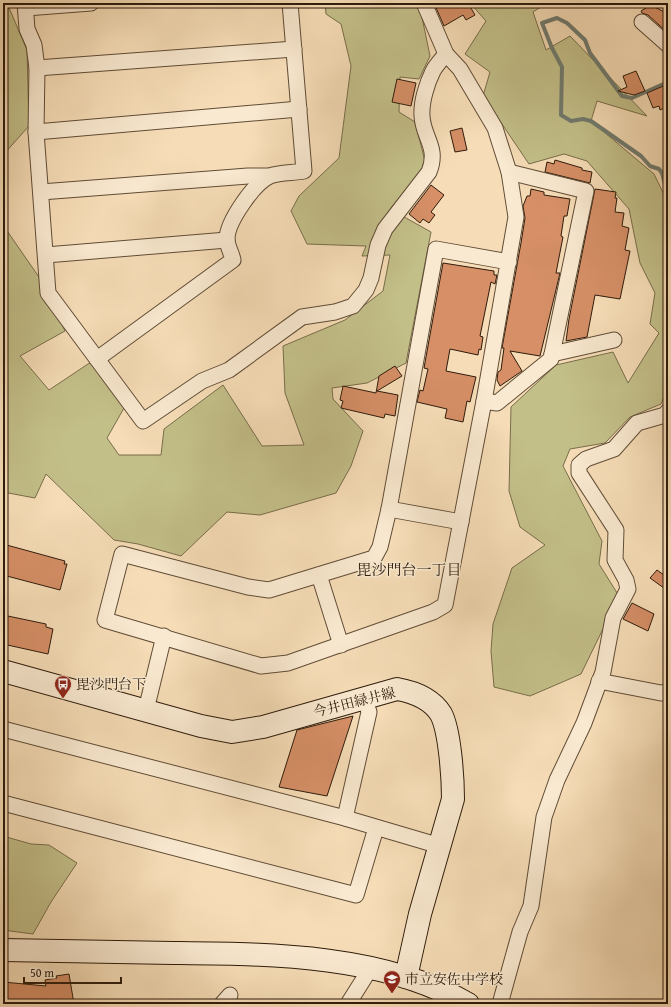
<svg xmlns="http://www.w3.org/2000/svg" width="671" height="1007" viewBox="0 0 671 1007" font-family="'Gentium Book Plus','Noto Serif JP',serif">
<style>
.green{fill:#c3bf89;stroke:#786d4a}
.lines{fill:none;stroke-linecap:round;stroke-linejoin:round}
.stream{stroke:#717b6f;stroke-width:4}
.building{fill:#d68f67;stroke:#2e1b0b}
.street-casing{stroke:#604c36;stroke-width:17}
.secondary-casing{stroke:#2e1b0b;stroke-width:24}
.street{stroke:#f9e9d0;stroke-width:15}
.secondary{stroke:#f9e9d0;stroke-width:22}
.labels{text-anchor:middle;stroke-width:3;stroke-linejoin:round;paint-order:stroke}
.poi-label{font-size:14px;fill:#2e1b0b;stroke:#f9e9d0;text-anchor:start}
.street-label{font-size:14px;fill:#2e1b0b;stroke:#f9e9d0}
.neighbourhood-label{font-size:15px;fill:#2e1b0b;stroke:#f9e9d0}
</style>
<rect width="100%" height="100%" fill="#f6ddb7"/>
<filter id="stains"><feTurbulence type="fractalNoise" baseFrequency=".005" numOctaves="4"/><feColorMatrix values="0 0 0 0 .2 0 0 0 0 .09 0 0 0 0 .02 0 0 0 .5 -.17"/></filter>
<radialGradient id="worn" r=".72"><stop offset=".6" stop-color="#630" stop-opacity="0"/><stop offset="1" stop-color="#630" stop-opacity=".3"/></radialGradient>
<g class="green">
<polygon points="3,3 7,3 27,50 29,126 3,155"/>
<polygon points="325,3 419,3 430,56 419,79 400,77 399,112 415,122 426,165 390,209 431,232 406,363 367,383 332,388 333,399 363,431 351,466 336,493 260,515 227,512 181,556 138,544 114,540 46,474 35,498 3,492 3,225 41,280 65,331 20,356 49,390 91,362 124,408 107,438 119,455 161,455 164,429 223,385 262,446 304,445 285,393 283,346 345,320 383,291 390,255 362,256 366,246 307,244 291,211 299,196 339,158 351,66 341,24 326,14"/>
<polygon points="470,3 547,3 533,12 546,50 570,36 647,116 597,101 591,121 654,174 668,203 668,386 661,404 630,417 605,443 570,449 563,466 602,541 599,564 619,596 581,674 530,696 494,687 491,651 493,624 512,568 545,545 520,527 509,491 511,407 556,365 613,352 628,383 659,333 650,324 655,293 640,263 629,209 587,161 564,154 529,164 483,96 490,72 465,54 486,21"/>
<polygon points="3,836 31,844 49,845 77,863 51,902 33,934 3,930"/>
</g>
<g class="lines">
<polyline class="stream" points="668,82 632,98 622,96 590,53 585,40 567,23 557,18 542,23 552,48 562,67 561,115 571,121 583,119 591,121 641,156 650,166 659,169 662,173 668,196"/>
</g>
<g class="building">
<polygon points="434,3 468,3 475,15 466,20 463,15 444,26"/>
<polygon points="651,5 668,14 668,33 648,15 642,13 641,11"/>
<polygon points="636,71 645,91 634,95 618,91 627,87 623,76"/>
<polygon points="397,79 416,83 411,106 392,102"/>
<polygon points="668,84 668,106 660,110 659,106 653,108 647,93"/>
<polygon points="462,128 467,150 455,152 450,131"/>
<polygon points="555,160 582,168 582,170 592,172 590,183 545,172 547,162 554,164"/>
<polygon points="431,185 444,195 431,212 435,215 429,223 423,219 420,223 409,214"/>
<polygon points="531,189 544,192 544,195 570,199 567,216 564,216 561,236 563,237 556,273 560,273 540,356 510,351 522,371 500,386 497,380 498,372 501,370 504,348 502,348 521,243 525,218 523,206 527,196 530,196"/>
<polygon points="595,189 616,192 615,198 617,198 615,212 624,213 622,226 629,228 625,250 630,251 620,299 595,295 587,337 566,341 569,319"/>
<polygon points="443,263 494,271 494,275 497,275 495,284 491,282 480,336 483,337 481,350 479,349 478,355 450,349 446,371 476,377 470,402 467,401 463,422 445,418 447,409 417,402 420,390 423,391 428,369 424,368"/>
<polygon points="395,366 402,376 377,391 398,395 395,416 385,414 384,418 341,408 343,401 340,400 343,386 376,393 379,376"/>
<polygon points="3,544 65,561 64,564 67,564 60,590 3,575"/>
<polygon points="657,570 668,578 668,591 650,578"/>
<polygon points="632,603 654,614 648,631 623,619"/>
<polygon points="3,615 46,624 46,627 53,629 48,654 3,644"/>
<polygon points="353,716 327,796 279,787 297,730"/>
<polygon points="69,974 74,1004 3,1004 3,982 46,986 45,980 57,978 56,976"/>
</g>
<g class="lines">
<g class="street-casing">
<g id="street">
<path d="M25,3L27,29L34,45L37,68L36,132L48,293L143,421L202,381L229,370L302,317L335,312L353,306L366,290L371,278L378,245L385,229L429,172C439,147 423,138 422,116C421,102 427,83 433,71C436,65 442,59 446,54"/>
<polyline points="424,3 446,54 460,69 495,128 509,172 516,217 484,401 445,605 433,612 288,663 261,666 105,620 122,554 248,587 269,590 374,558 380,547 389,509 436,249 509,262"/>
<polyline points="26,8 91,3"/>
<polyline points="642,22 668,45"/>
<polyline points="37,68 294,49"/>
<polyline points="36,132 299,109"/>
<polyline points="41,192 248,176 269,176"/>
<polyline points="46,255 227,240"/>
<polyline points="552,354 614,340"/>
<path d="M97,359L233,260C232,254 227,246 227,239C227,222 254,183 270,176C279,172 293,173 304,171L290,3"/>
<polyline points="484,401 497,403 551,359 586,191 509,172"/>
<polyline points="389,509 461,522"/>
<polyline points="319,575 341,645"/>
<polyline points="599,681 661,693 668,692"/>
<polyline points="146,710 164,636"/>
<polyline points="3,729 345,818 440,846"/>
<polyline points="3,803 356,895 376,828"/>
<polyline points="345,818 369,712 364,697"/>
<polyline points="222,1004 230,995"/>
<polyline points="348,1004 370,969"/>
<polyline points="500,1004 520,932 531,906 544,817 557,780 584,723 603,672 613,618 628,589 626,580 615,560 616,530 579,473 579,465 586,459 614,449 637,423 665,415 668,411"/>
</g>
</g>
<g class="secondary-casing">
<g id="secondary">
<path d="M3,671L201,726L232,732L263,727L397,689C414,692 431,698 441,714C450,731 453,779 453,799L420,914L406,977"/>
<path d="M3,950C60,951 116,952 173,953C269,954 383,954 468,1004"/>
</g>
</g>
<use href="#street" class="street"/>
<use href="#secondary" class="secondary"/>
</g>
<defs>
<g id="bus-pin" transform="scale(0.9)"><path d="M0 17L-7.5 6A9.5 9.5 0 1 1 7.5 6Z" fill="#8f2418" stroke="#f9e9d0"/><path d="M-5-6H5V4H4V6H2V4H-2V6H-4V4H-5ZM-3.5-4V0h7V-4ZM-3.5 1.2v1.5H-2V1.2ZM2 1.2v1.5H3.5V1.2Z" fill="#fff"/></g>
<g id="school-pin" transform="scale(0.9)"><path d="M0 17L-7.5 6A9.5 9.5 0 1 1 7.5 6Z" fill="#8f2418" stroke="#f9e9d0"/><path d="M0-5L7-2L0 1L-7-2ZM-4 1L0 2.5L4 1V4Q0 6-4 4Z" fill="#fff"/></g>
</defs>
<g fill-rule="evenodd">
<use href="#bus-pin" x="63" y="684"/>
<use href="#school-pin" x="392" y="979"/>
</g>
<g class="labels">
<g class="poi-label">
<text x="76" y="689">毘沙門台下</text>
<text x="405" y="984">市立安佐中学校</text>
</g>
<g class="street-label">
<text transform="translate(354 702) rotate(-14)" y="5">今井田緑井線</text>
</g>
<g class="neighbourhood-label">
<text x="409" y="575">毘沙門台一丁目</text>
</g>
</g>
<rect width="671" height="1007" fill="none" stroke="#f6ddb7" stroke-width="16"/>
<rect x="4" y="4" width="663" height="999" fill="none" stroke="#2e1b0b" stroke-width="2"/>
<rect x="8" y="8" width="655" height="991" fill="none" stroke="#2e1b0b"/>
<path d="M24 977v6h97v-6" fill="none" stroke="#2e1b0b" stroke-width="2"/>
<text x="30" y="977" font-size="12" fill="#2e1b0b" stroke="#f9e9d0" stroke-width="3" paint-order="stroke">50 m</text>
<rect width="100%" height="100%" filter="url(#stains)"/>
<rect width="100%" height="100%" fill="url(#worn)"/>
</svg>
